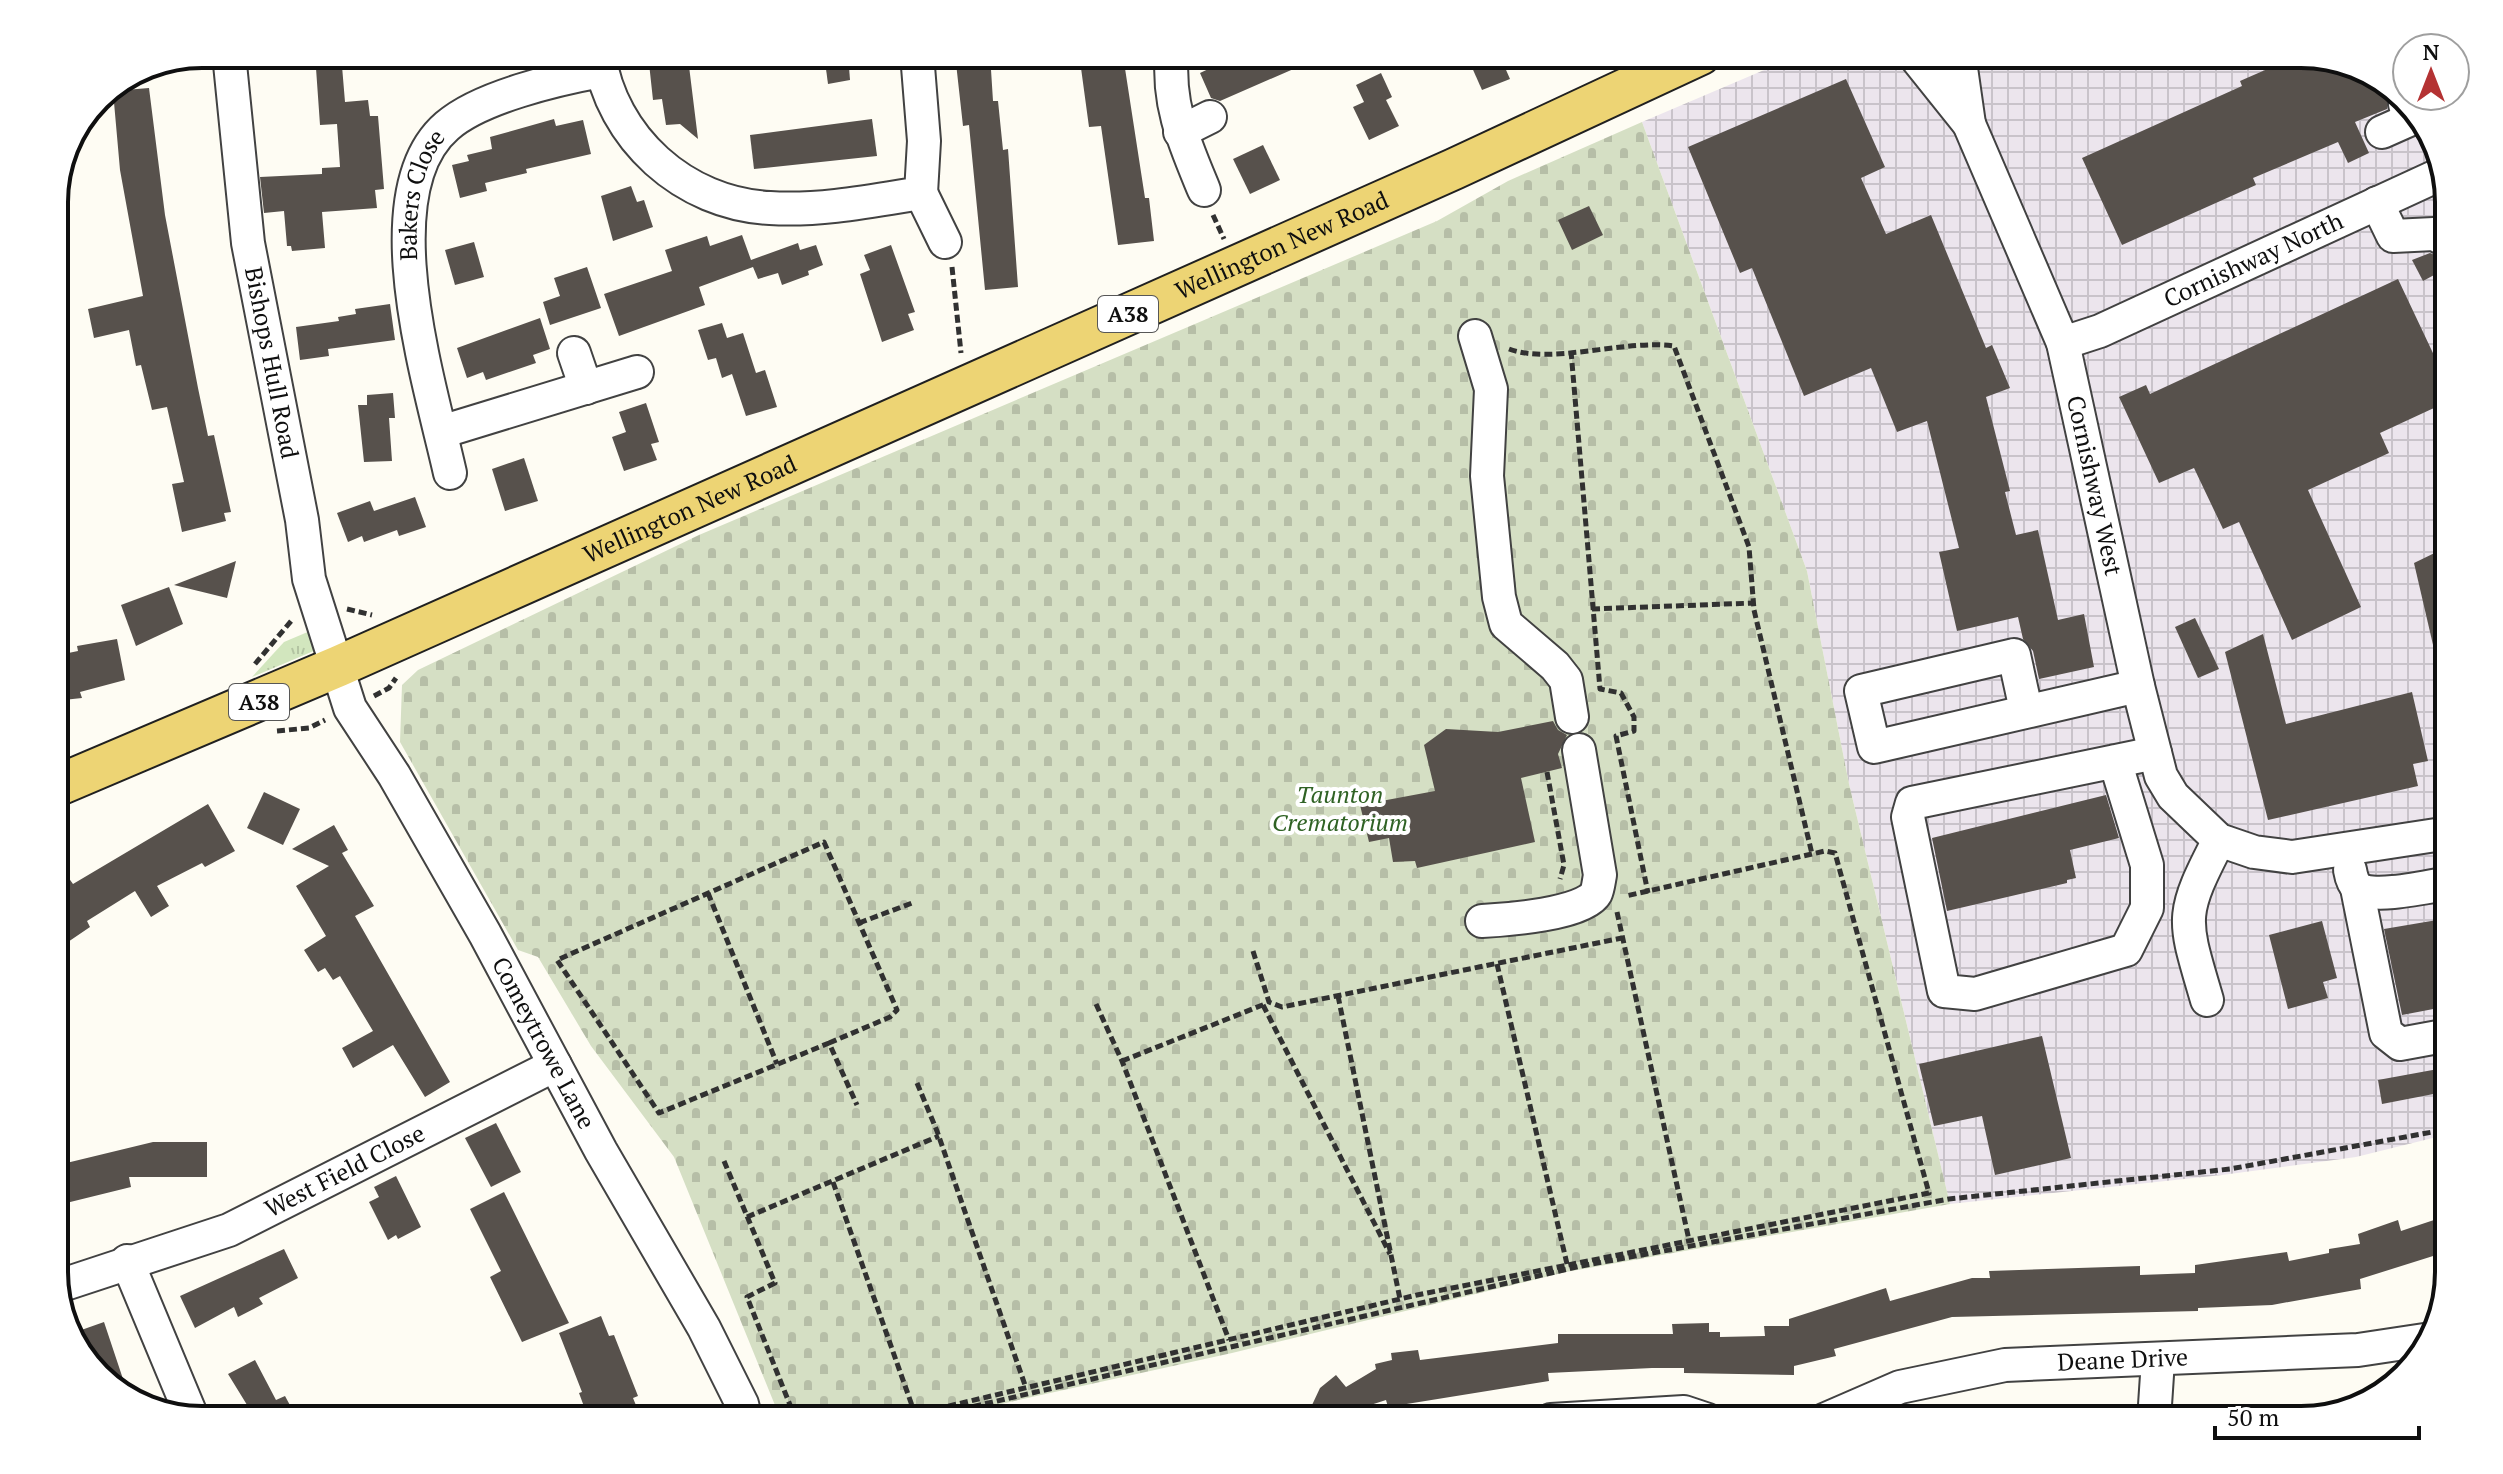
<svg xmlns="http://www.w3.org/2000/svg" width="2503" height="1474" viewBox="0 0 2503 1474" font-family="'PT Serif',serif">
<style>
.industrial{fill:url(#industrial-grid)}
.grass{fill:url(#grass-tufts)}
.cemetery{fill:url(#cemetery-stones)}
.building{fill:#57514c}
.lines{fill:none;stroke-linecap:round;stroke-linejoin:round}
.minor-casing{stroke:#424242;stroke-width:36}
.major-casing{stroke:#202020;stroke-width:44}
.path{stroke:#313131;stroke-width:5;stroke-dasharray:8 4;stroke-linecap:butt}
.minor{stroke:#fff;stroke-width:32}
.major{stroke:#edd474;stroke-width:40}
.labels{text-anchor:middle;stroke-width:8;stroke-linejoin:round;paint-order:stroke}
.shield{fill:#fff;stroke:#575757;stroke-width:2}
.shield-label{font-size:22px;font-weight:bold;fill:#0f0f0f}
.street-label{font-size:24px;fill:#0f0f0f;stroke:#fff}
.park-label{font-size:24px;font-style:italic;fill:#2f6224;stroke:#fff}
.rim{fill:none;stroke:#0f0f0f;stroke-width:4}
</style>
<defs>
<pattern id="industrial-grid" width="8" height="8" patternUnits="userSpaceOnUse" patternTransform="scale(2)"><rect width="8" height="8" fill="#ece5ed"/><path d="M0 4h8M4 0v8" fill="none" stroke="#c9c3ca"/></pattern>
<pattern id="grass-tufts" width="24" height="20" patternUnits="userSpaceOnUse" patternTransform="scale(2)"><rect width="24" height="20" fill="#d2e6be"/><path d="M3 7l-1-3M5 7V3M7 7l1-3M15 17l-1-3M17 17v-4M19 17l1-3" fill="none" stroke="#b3c4a2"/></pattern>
<pattern id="cemetery-stones" width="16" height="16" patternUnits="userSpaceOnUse" patternTransform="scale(2)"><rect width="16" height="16" fill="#d5dfc4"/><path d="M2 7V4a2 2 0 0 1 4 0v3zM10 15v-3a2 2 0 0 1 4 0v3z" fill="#b6bea7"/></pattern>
</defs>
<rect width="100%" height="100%" fill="#fefcf3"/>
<polygon class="industrial" points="1802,54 1867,54 1887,69 1925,54 2301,54 2375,74 2429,128 2449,193 2449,1134 2356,1157 2222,1175 1950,1204 1849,784 1807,571 1642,122"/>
<polygon class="grass" points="310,631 316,650 252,677 284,642"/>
<polygon class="cemetery" points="1642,122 1807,571 1849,784 1950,1204 1566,1272 1232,1353 928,1420 781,1420 674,1157 591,1046 538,957 518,950 400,742 402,685 418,670 699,535 1437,221 1508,181"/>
<g class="building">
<polygon points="315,54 341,54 345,102 368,100 370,116 378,116 384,189 375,190 377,208 322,212 325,248 292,251 291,246 287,246 284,211 264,213 260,177 322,174 322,168 340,167 337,124 320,125"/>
<polygon points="648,54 680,54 681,59 688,58 698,139 680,124 666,125 662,99 653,100"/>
<polygon points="824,54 848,54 850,80 828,84"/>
<polygon points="955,54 990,54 993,101 998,101 1003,150 1008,149 1018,287 985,290 969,125 963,126"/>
<polygon points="1217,54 1328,54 1220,101 1211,98 1200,73 1221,63"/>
<polygon points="1466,54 1499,54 1510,79 1482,90"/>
<polygon points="2302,54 2376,74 2386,85 2390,93 2387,109 2355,122 2369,153 2348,163 2338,142 2253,178 2256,185 2122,245 2082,158 2242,86 2240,81"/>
<polygon points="1124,62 1145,198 1149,198 1154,241 1118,245 1101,126 1089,127 1081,68"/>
<polygon points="1381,73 1392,97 1386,100 1399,126 1369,140 1353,107 1364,102 1356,85"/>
<polygon points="1846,79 1885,167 1861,178 1886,234 1931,215 1986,348 1992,345 2010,388 1986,397 2010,491 2005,492 2016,535 2038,530 2058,620 2084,614 2094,667 2039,679 2033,651 2023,639 2018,617 1957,631 1939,552 1959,548 1927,421 1897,432 1871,368 1804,396 1752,268 1740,273 1688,147"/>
<polygon points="149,88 165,215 198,388 208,436 214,435 231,512 224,513 226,521 182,532 172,484 184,482 167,407 152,410 141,365 136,366 129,330 94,338 88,309 143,296 120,170 113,91"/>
<polygon points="554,119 556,126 583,120 591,154 526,169 527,173 485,183 487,191 460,198 452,165 469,161 467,155 492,149 490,137"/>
<polygon points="872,119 877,156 754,169 750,135"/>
<polygon points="1263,145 1280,180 1250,194 1233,159"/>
<polygon points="631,186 637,202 644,200 653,227 613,241 601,196"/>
<polygon points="1589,206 1603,235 1572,250 1558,220"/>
<polygon points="742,235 751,260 798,243 800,250 816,245 823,265 808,271 809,275 782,285 778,273 758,279 753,267 699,287 705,305 619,336 604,294 672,271 665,250 707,236 710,246"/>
<polygon points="474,242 484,277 455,285 445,250"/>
<polygon points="891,245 915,312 908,314 914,330 882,342 860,274 870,270 864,255"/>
<polygon points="2430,253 2449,261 2449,267 2423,281 2412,260"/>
<polygon points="587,267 601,308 550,325 543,302 560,296 554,278"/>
<polygon points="2398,279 2449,387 2449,401 2380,433 2389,453 2308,490 2361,607 2292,640 2239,522 2223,529 2194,468 2159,483 2119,397 2146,385 2150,394"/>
<polygon points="390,304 395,340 328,349 329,356 300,360 296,327 339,321 338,317 356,314 355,309"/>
<polygon points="540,318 550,349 533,355 536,363 486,380 483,372 467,378 457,348"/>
<polygon points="722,323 727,338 743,333 756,373 765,370 777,407 746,416 732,374 722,378 716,358 708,360 698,330"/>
<polygon points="393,393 395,418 389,418 392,461 364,462 358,405 367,405 367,395"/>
<polygon points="646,403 659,442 651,444 657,460 624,471 612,437 626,432 619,412"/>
<polygon points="524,458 538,501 505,511 492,469"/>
<polygon points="415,497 426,527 399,536 397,530 364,542 362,536 348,542 337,513 370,501 374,511"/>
<polygon points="2449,546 2449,674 2440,675 2414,563"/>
<polygon points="236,561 227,598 174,585"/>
<polygon points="169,587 183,624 136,646 121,605"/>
<polygon points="2195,618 2219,669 2198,678 2175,627"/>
<polygon points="2263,634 2286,724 2412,692 2428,761 2413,764 2418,786 2268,820 2225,652"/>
<polygon points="117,639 125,680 80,692 82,698 54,701 54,656 78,651 77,646"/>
<polygon points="1553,721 1558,730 1567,735 1558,754 1562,768 1521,778 1535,842 1417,868 1415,861 1393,862 1389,838 1369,842 1360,805 1435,791 1424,745 1446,729 1498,732"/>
<polygon points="264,792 300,809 283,845 247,828"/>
<polygon points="2106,795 2119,838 2070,850 2076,878 2067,880 2067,883 1947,911 1932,838"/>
<polygon points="208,804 235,851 205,867 202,863 157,886 169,906 151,917 135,891 87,921 90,927 65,944 54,927 54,886 68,877 73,884"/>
<polygon points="334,825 348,850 342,853 374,906 355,916 450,1082 425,1097 393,1045 353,1068 342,1048 373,1031 340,976 333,980 325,968 318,972 304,950 326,936 296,886 329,866 292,849"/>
<polygon points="2449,918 2449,1006 2402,1015 2384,929"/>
<polygon points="2322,921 2337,978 2323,982 2328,998 2288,1009 2269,935"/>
<polygon points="2042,1036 2071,1158 1995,1175 1982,1116 1934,1126 1919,1064"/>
<polygon points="2449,1067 2449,1091 2382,1104 2378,1080"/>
<polygon points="496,1123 521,1172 491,1187 465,1138"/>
<polygon points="153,1142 207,1142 207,1177 129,1177 131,1187 54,1206 54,1166"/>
<polygon points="396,1176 421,1227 398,1239 396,1235 388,1240 369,1202 379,1197 374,1187"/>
<polygon points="504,1192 569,1323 522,1342 490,1277 501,1271 470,1209"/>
<polygon points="2449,1215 2449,1251 2360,1279 2361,1289 2272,1305 2198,1308 2198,1311 1952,1317 1834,1349 1836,1356 1794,1366 1794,1375 1684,1373 1684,1368 1652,1368 1548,1373 1549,1381 1388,1407 1386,1400 1355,1410 1343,1420 1305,1420 1320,1388 1336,1375 1346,1387 1376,1369 1375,1364 1392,1360 1391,1353 1418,1350 1420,1360 1558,1343 1558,1334 1673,1334 1672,1324 1709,1323 1709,1332 1720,1332 1720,1337 1765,1336 1764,1326 1789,1326 1789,1319 1886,1288 1890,1301 1972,1278 1990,1278 1989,1271 2140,1266 2140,1275 2195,1273 2195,1265 2287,1252 2289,1261 2329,1253 2329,1249 2360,1244 2358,1234 2398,1220 2401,1231"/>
<polygon points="284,1249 298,1278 259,1298 263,1304 238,1317 234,1307 195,1328 180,1296"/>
<polygon points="601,1316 609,1336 614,1335 638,1396 633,1398 642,1420 589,1420 579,1393 582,1392 559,1333"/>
<polygon points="104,1322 130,1400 74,1346 70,1334"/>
<polygon points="255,1360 276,1400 285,1396 298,1420 240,1420 252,1413 228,1374"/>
</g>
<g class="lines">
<g class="minor-casing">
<g id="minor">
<path id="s1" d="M229,54L248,243L302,520L309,579L350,708L394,775L485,934L601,1151L704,1328L742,1404L746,1420"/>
<path d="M599,54C611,138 684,204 770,208C821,211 871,201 921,193L924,141L917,54"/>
<path d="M1172,54C1167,105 1185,144 1204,190"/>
<path id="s2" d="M1913,54L1969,124L2063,343L2138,686L2161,776L2173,796L2219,840L2254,852L2292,857L2449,833"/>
<polyline points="1959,54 1969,124"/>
<polyline points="1180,132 1210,117"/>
<polyline points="2382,132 2409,120 2405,104"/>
<polyline points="921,193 945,242"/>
<polyline points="2377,203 2393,236 2434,234 2449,242"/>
<polyline points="1475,336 1491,389 1487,476 1499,597 1506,624 1555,666 1566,680 1572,717"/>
<path id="s3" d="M2063,343L2100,331L2443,173"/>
<polyline points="574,353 586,388"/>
<polyline points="441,432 637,372"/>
<path id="s4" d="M450,473C431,387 369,193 447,126C480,97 557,79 601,71"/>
<polyline points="2026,710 2014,655 1861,691 1874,747 2138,686"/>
<polyline points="2115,761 2147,865 2147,908 2126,950 1975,994 1944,991 1908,817 1912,803 2155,753"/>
<path d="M2350,870C2351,876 2353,884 2358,888C2371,900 2431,886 2449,883"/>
<polyline points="2357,888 2386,1033 2400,1044 2449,1035"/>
<path d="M1482,921C1505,920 1585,914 1596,893C1598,889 1599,880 1600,875L1579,750"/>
<path d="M2207,1000C2183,918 2179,917 2219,840"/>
<polyline points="127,1261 192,1417"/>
<path id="s5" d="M56,1287L229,1230L555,1065"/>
<polyline points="1551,1420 1684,1412 1708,1420"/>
<path id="s6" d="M1824,1420L1900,1387L2005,1365L2358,1350L2431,1339"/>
<polyline points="2154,1420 2158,1360"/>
</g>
</g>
<g class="major-casing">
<g id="major">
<path id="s7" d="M54,787L339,666L1454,169L1701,54"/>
</g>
</g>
<g class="path">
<polyline points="1213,215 1224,239"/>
<polyline points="952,267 961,353"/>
<path d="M1509,349C1552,365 1625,339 1674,346L1749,547L1754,610L1812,854"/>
<polyline points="1571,351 1600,689 1621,693 1634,717 1634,731 1616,736 1648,893"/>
<polyline points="347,609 372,615"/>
<polyline points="1592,609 1754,603"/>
<polyline points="255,664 292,620"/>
<polyline points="374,696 389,688 396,678"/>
<polyline points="277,731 309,728 325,720"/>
<polyline points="1547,772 1564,865 1560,879"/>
<polyline points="708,893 777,1064"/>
<polyline points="1617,912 1689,1240"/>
<polyline points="859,923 912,903"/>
<polyline points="1253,951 1269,1002 1282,1007 1622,938"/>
<polyline points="1497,964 1567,1264"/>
<polyline points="1338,996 1400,1299"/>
<polyline points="1096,1004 1122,1061 1229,1340"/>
<polyline points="1263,1005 1390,1254"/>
<polyline points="829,1043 890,1017 897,1010 824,842 557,960 659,1113 829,1043 857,1105"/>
<polyline points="1122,1061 1265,1004"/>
<polyline points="917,1083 937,1131 1026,1388"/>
<polyline points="724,1161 775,1283 747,1297 796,1420"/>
<polyline points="833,1182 915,1414"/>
<polyline points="747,1217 939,1136"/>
<polyline points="890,1420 1417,1295 1929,1193 1835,853 1825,851 1626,896"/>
<polyline points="915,1420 1581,1266 1949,1199 2230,1169 2449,1129"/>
</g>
<use href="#minor" class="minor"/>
<use href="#major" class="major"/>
</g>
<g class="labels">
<g class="shield">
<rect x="1098" y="296" width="60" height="36" rx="6"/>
<rect x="229" y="684" width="60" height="36" rx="6"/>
</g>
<g class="shield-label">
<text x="1128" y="322">A38</text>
<text x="259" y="710">A38</text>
</g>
<g class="street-label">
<text dy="8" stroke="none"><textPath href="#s4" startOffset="284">Bakers Close</textPath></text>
<text dy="8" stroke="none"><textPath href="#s7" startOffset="1342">Wellington New Road</textPath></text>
<text dy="8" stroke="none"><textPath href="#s3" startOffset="208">Cornishway North</textPath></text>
<text dy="8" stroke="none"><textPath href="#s1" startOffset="312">Bishops Hull Road</textPath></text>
<text dy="8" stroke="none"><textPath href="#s2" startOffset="474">Cornishway West</textPath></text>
<text dy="8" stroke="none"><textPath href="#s7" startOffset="694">Wellington New Road</textPath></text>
<text dy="8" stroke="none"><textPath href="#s1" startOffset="1054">Comeytrowe Lane</textPath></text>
<text dy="8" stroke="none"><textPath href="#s5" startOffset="312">West Field Close</textPath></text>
<text dy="8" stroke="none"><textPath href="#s6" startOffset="308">Deane Drive</textPath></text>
</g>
<g class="park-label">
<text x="1340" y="803">Taunton<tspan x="1340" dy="28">Crematorium</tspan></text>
</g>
</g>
<path d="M0 0H2503V1474H0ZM202 68H2301A134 134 0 0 1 2435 202V1272A134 134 0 0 1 2301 1406H202A134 134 0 0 1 68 1272V202A134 134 0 0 1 202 68Z" fill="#fff" fill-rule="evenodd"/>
<path class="rim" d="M202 68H2301A134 134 0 0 1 2435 202V1272A134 134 0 0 1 2301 1406H202A134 134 0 0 1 68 1272V202A134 134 0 0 1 202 68Z"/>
<g transform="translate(2431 72)"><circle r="38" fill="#ffffff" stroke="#9f9f9f" stroke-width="2"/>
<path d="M0-6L14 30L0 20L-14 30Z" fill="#b43233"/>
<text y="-12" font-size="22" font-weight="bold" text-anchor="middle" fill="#0f0f0f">N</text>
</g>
<path d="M2215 1426v12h204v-12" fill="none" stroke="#0f0f0f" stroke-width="4"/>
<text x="2227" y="1426" font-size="24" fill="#0f0f0f" stroke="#ffffff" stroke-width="6" paint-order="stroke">50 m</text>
</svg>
